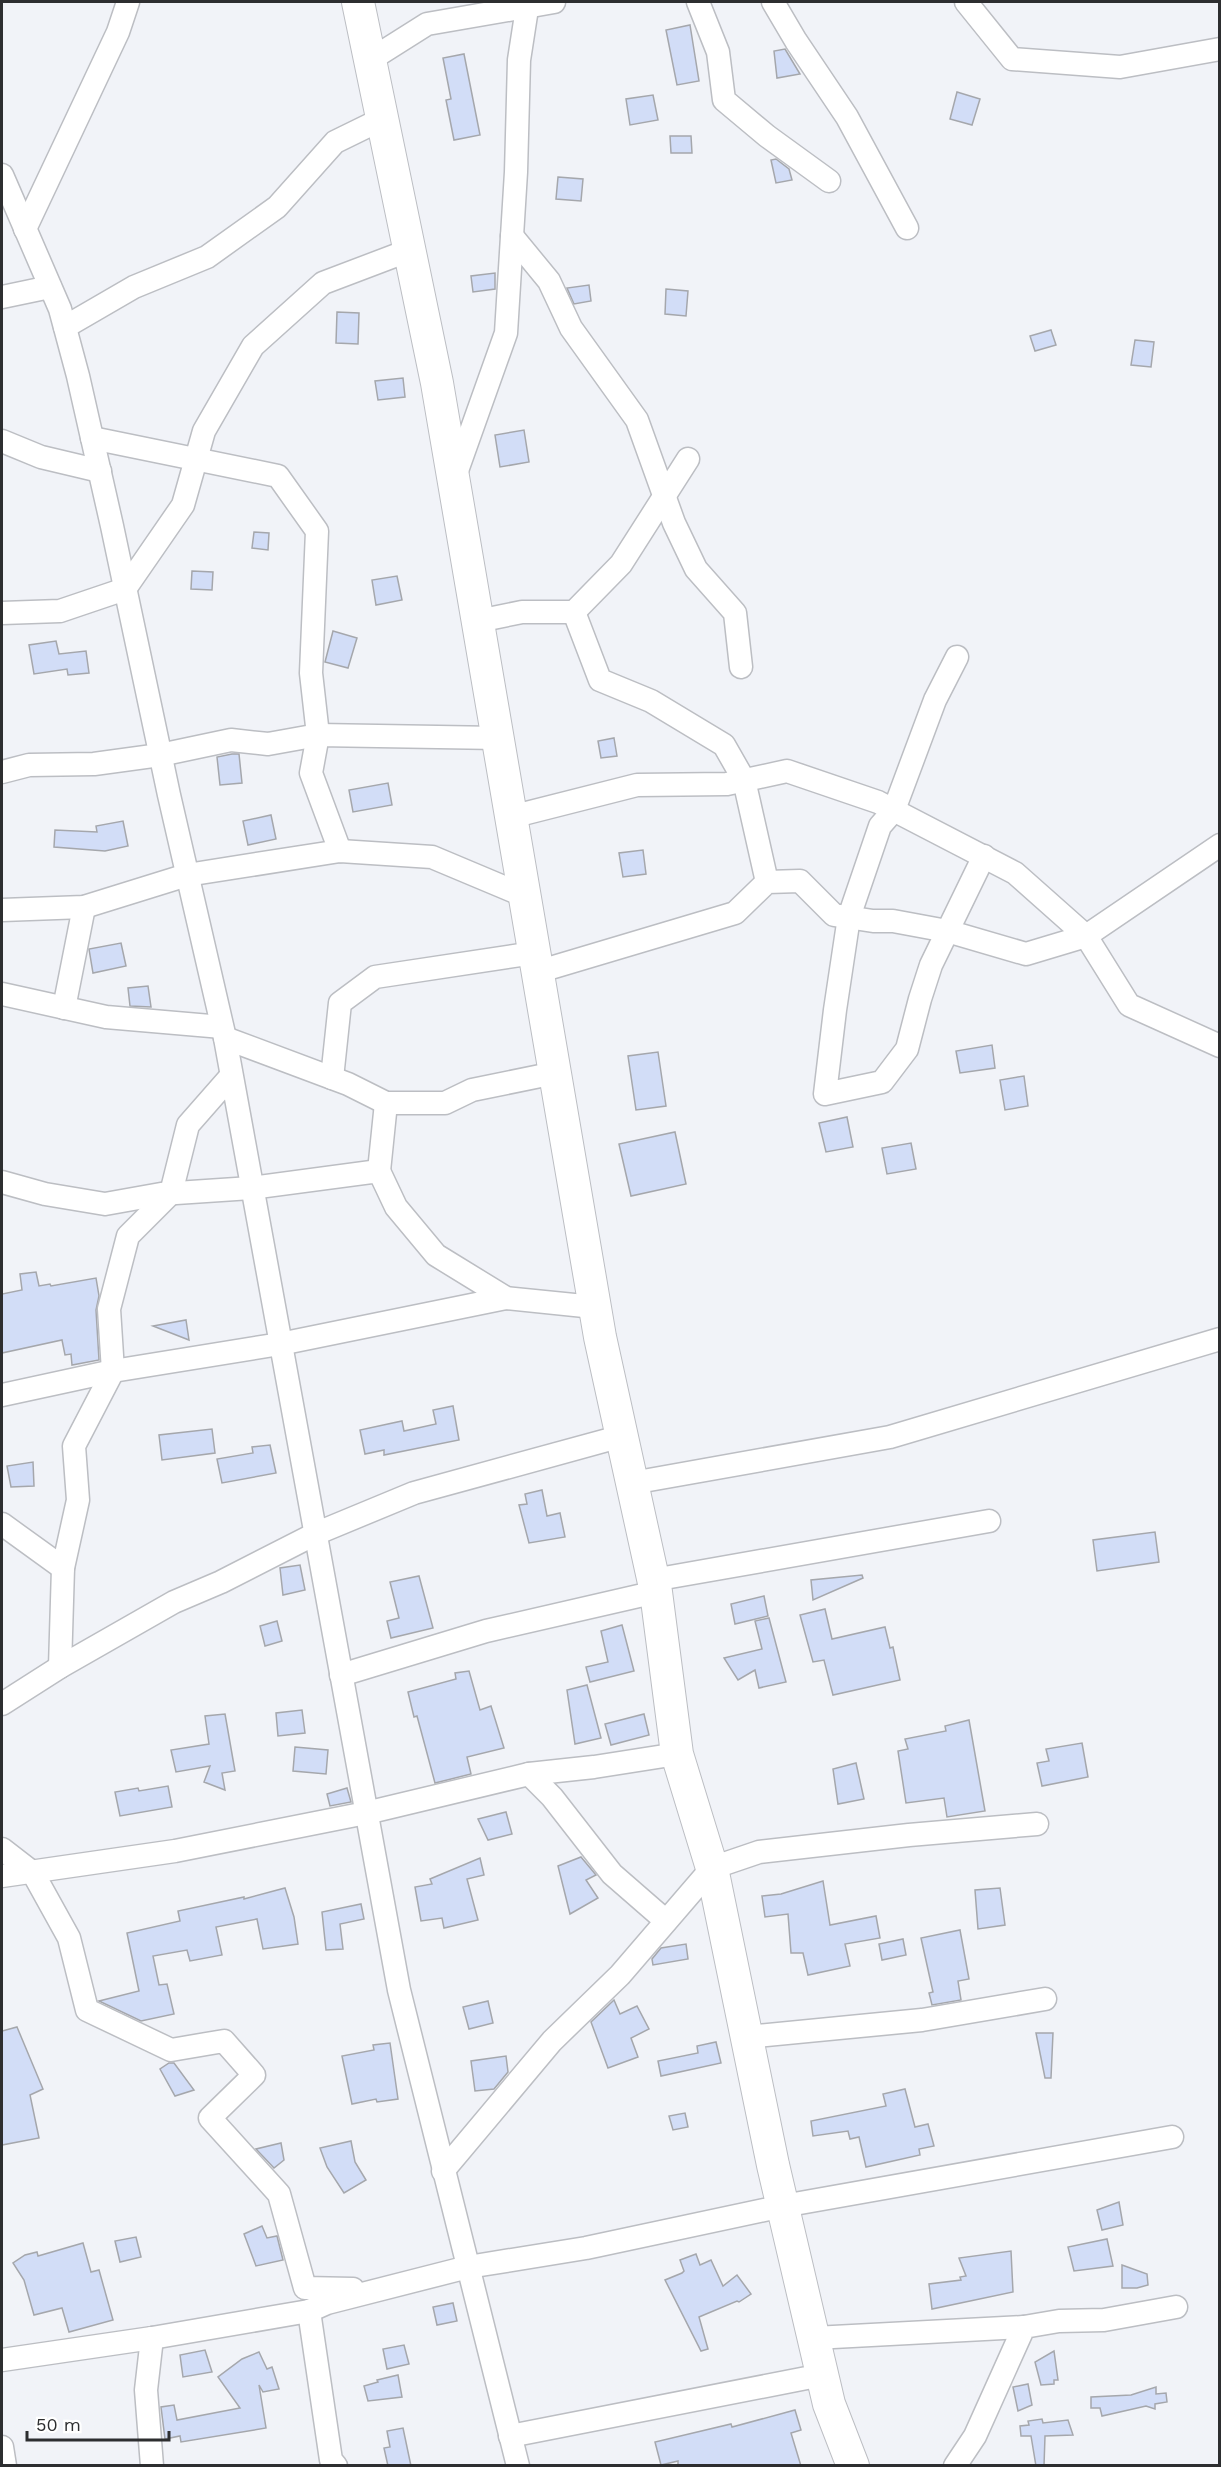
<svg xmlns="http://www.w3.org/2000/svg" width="1221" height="2467" viewBox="0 0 1221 2467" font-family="'Work Sans',sans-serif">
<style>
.building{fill:#d2ddf7;stroke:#a5a7ac;stroke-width:1.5}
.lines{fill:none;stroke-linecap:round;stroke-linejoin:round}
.street-casing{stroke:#bcbec3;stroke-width:25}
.secondary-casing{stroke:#bcbec3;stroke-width:34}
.street{stroke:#fff;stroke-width:22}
.secondary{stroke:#fff;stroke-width:32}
</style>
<rect width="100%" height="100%" fill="#f1f3f8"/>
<g class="building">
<polygon points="690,25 699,81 677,85 666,30"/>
<polygon points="785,49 800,74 777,78 774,51"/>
<polygon points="464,54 480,135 454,140 446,100 451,99 443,58"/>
<polygon points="957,92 980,99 972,125 950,119"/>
<polygon points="653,95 658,120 630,125 626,99"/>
<polygon points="670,136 691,136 692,153 671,153"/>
<polygon points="776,159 789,169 792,180 776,183 771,160"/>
<polygon points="558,177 583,179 581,201 556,199"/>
<polygon points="495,273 495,289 473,292 471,276"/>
<polygon points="589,285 591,301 574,304 567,288"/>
<polygon points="666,289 688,291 686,316 665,314"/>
<polygon points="337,312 359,313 358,344 336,343"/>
<polygon points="1051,330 1056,345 1035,351 1030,336"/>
<polygon points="1135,340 1154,342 1151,367 1131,365"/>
<polygon points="403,378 405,397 378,400 375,381"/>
<polygon points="524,430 529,462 500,467 495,435"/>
<polygon points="254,532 269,533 268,550 252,548"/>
<polygon points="192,571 213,572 212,590 191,589"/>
<polygon points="397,576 402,600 376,605 372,580"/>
<polygon points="333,631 357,638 348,668 325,662"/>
<polygon points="56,641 59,654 86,651 89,673 68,675 67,669 34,674 29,645"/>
<polygon points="614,738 617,756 601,758 598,741"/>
<polygon points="232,754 239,754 242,783 220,785 217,757"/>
<polygon points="388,783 392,805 353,812 349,790"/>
<polygon points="271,815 276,839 248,845 243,821"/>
<polygon points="123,821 128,846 105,851 54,847 55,830 97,832 96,826"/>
<polygon points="643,850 646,874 623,877 619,853"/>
<polygon points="121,943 126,966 93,973 89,949"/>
<polygon points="148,986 151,1007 130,1006 128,988"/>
<polygon points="992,1045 995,1068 960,1073 956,1051"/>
<polygon points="658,1052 666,1106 636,1110 628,1056"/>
<polygon points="1024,1076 1028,1106 1005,1110 1000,1080"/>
<polygon points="847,1117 853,1147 826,1152 819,1123"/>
<polygon points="675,1132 686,1184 631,1196 619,1144"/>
<polygon points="911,1143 916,1169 887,1174 882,1148"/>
<polygon points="36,1272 39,1286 50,1284 51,1286 96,1278 99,1296 96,1310 99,1360 72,1365 71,1354 65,1355 62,1340 2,1353 2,1294 22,1290 20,1274"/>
<polygon points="186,1320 189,1340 153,1326"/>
<polygon points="453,1406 459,1440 384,1455 384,1450 365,1454 360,1430 402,1421 404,1431 436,1424 433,1410"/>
<polygon points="212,1429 215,1453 162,1460 159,1435"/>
<polygon points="270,1445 276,1473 222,1483 217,1459 253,1453 252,1447"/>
<polygon points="33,1462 34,1486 11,1487 7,1466"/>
<polygon points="542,1490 547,1516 560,1513 565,1537 529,1543 519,1505 527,1504 525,1494"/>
<polygon points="1155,1532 1159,1562 1097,1571 1093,1540"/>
<polygon points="300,1565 305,1590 283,1595 280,1568"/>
<polygon points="862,1575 863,1578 813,1600 811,1580"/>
<polygon points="419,1576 433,1628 391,1638 387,1621 399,1618 390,1582"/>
<polygon points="764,1596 768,1616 735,1624 731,1604"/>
<polygon points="825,1609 832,1639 885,1627 890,1648 893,1647 900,1680 833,1695 824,1660 813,1662 800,1615"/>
<polygon points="769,1618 786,1682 759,1688 755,1670 738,1680 724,1658 762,1649 755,1621"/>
<polygon points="277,1621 282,1641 265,1646 260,1626"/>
<polygon points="622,1625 634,1671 590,1682 586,1667 608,1662 601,1631"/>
<polygon points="469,1671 480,1710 491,1706 504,1748 467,1757 471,1774 435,1783 417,1716 414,1717 408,1692 456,1679 455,1673"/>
<polygon points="587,1685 601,1738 575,1744 567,1690"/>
<polygon points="302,1710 305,1733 278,1736 276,1713"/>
<polygon points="225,1714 235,1771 222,1773 225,1790 204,1782 210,1766 176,1772 171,1750 209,1744 205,1716"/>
<polygon points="644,1714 649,1735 611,1745 605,1724"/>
<polygon points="969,1720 985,1811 947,1817 944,1798 906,1803 898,1751 908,1749 905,1739 946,1731 945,1726"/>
<polygon points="1082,1743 1088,1777 1042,1786 1037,1763 1049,1761 1046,1749"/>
<polygon points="295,1747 328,1750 326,1774 293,1771"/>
<polygon points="856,1763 864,1799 838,1804 833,1769"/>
<polygon points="168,1786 172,1807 120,1816 115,1792 138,1788 139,1791"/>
<polygon points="347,1788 351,1802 330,1806 327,1794"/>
<polygon points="506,1812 512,1834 488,1840 478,1819"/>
<polygon points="581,1857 596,1875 586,1880 598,1898 570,1914 558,1866"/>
<polygon points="480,1858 484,1875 467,1879 478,1920 444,1928 442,1918 421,1921 415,1887 432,1884 430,1879"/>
<polygon points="823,1881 830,1925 876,1916 880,1938 845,1944 850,1966 808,1975 803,1953 791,1953 788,1914 765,1917 762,1896 781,1894"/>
<polygon points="285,1888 294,1917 298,1944 263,1949 257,1919 216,1927 222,1955 190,1961 187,1950 153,1956 159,1985 167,1984 174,2014 141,2021 99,2001 139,1991 127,1933 180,1921 178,1911 244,1897 244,1899"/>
<polygon points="1000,1888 1005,1925 978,1929 975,1890"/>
<polygon points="361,1904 364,1919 340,1924 343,1949 326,1950 322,1912"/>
<polygon points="960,1930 969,1979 958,1981 961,2000 932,2005 929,1993 933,1992 921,1938"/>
<polygon points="903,1939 906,1955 882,1960 879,1944"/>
<polygon points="686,1944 688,1959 653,1965 652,1959 661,1948"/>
<polygon points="614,2000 620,2014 637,2006 649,2029 631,2038 638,2057 608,2068 591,2022"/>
<polygon points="488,2001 493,2023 469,2029 463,2007"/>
<polygon points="17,2027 43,2089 30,2095 39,2138 2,2145 2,2031"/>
<polygon points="1036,2033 1053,2033 1051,2078 1045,2078"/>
<polygon points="716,2042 721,2063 661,2076 658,2061 698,2053 697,2046"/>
<polygon points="390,2043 398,2099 377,2102 376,2099 352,2104 342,2056 374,2050 373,2045"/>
<polygon points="506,2056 508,2072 494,2089 475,2091 471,2061"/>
<polygon points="169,2063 174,2063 194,2090 175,2096 160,2069"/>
<polygon points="905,2089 915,2127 928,2124 934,2146 919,2149 920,2155 866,2167 859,2137 850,2139 848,2131 813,2136 811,2121 886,2106 883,2094"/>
<polygon points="685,2113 688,2127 673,2130 669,2116"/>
<polygon points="351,2141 355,2162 366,2180 344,2193 327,2167 320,2148"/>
<polygon points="281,2143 284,2160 274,2168 256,2149"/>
<polygon points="1119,2202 1123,2225 1102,2230 1097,2210"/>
<polygon points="262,2226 267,2238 277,2236 283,2260 256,2266 244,2234"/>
<polygon points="136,2237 141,2257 120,2262 115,2241"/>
<polygon points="1107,2239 1113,2266 1074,2271 1068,2247"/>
<polygon points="83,2243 91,2272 99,2270 113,2320 69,2332 62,2308 34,2315 24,2280 13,2263 25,2255 37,2252 38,2256"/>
<polygon points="1011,2251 1013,2292 932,2309 929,2284 961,2280 960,2277 966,2276 959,2258"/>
<polygon points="696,2254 700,2265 711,2260 723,2286 737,2275 751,2294 739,2302 737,2301 699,2317 708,2349 701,2351 665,2280 682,2273 684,2271 680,2260"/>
<polygon points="1122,2265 1147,2274 1148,2285 1137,2288 1122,2288"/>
<polygon points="453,2303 457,2321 437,2325 433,2307"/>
<polygon points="404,2345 409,2364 387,2369 383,2349"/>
<polygon points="205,2350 212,2372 183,2377 180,2355"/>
<polygon points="1054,2351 1058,2380 1054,2380 1054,2384 1041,2385 1035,2362"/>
<polygon points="259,2352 267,2369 272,2367 279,2389 263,2392 259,2385 266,2428 181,2442 180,2436 165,2439 161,2407 174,2405 177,2420 240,2408 218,2377 242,2359"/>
<polygon points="398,2375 402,2397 368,2401 364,2386 378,2382 377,2380"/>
<polygon points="1028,2384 1032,2405 1018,2411 1013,2387"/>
<polygon points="1156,2387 1156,2394 1166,2393 1167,2402 1155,2404 1155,2409 1146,2406 1102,2416 1100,2408 1091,2408 1091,2397 1131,2395"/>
<polygon points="795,2410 801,2430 791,2433 801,2466 678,2466 678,2461 661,2465 655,2442 731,2424 732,2427"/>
<polygon points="1042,2419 1043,2423 1068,2420 1073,2435 1045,2436 1044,2466 1036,2466 1031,2436 1021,2436 1020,2426 1029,2425 1028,2421"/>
<polygon points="403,2428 411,2466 388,2466 384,2448 390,2447 387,2431"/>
</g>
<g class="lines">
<g class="street-casing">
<g id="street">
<polyline points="698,2 718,52 724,100 767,136 829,181"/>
<polyline points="773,2 796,41 847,117 907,228"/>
<polyline points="966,2 1012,59 1120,67 1220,49"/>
<polyline points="370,60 427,24 554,2"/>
<polyline points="2,175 60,309 78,376 112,526 169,795 225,1038 399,1990 518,2466"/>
<polyline points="25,229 118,32 128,2"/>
<polyline points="512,236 549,281 571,328 637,420 674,523 696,569 735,613 741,667"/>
<polyline points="2,297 50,287"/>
<polyline points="65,327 134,287 207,257 277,207 335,142 382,119"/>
<polyline points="92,438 278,476 317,531 311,673 318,735 311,773 340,851"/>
<polyline points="2,441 41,457 100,471"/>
<polyline points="454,479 506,333 516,172 519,60 528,2"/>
<polyline points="574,612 600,680 651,701 724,745 744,780 767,882"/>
<polyline points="2,613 60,611 125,589 183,505 204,431 253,346 323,283 410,250"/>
<polyline points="478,621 522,612 574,612 621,564 688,459"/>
<polyline points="957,657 935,700 894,810 880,826 849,917 835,1010 825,1094 882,1082 907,1049 920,999 931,965 984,856"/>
<polyline points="2,772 29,765 94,764 160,755 231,740 268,744 318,735 498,738"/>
<polyline points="511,817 637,785 727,784 787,771 878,802 1015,873 1086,936 1129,1005 1220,1046"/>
<polyline points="2,910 84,907 187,875 340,851 432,857 525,896"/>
<polyline points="537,972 735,913 767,882 800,881 834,915 873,921 893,921 947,931 1026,954 1086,936 1220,845"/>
<polyline points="2,994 106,1017 222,1027"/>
<polyline points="64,1008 84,907"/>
<polyline points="225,1038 348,1084 386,1103 445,1103 472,1090 555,1073"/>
<polyline points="332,1078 340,1003 375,977 534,953"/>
<polyline points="379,1171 386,1103"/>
<polyline points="2,1182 45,1194 105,1204 161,1194 251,1188 379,1171 396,1207 436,1255 506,1298 594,1307"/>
<polyline points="2,1395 113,1371 280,1344 506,1298"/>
<polyline points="632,1483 890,1437 1220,1339"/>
<polyline points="2,1524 63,1568"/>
<polyline points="653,1580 989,1521"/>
<polyline points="60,1667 63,1568 78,1500 74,1446 113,1371 109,1309 128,1236 171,1193 188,1125 231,1076"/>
<polyline points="341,1675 486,1631 656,1592"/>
<polyline points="2,1704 60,1667 174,1602 221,1582 315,1534 414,1493 622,1436"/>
<polyline points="529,1774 552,1797 612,1874 666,1921"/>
<polyline points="2,1849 33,1873 69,1938 87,2010 171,2050 224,2041 254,2075 210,2118 279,2194 305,2288 353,2289"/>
<polyline points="2,1876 175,1851 366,1813 529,1774 594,1767 677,1754"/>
<polyline points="747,2037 922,2020 1045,1999"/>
<polyline points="443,2171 552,2041 620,1975 712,1868 759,1852 909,1835 1037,1824"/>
<polyline points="309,2311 331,2460 336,2466"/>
<polyline points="814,2338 1024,2327"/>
<polyline points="2,2360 152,2338 309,2311 327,2303 468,2267 586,2248 783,2206 1172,2137"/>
<polyline points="510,2436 822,2375"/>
<polyline points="2,2447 5,2466"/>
<polyline points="152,2466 146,2390 152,2338"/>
<polyline points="955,2466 975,2436 1024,2327 1059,2321 1104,2320 1176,2307"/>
</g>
</g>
<g class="secondary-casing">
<polyline id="secondary" points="358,2 437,383 600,1337 656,1592 677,1754 712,1868 773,2165 829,2404 853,2466"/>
</g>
<use href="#street" class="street"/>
<use href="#secondary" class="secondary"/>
</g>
<rect width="1221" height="2467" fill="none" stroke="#2d2e30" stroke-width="6"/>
<path d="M27 2431v9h142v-9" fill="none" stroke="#2d2e30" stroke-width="3"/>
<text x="36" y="2431" font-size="18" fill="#2d2e30" stroke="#ffffff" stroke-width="4.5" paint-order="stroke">50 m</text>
</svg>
